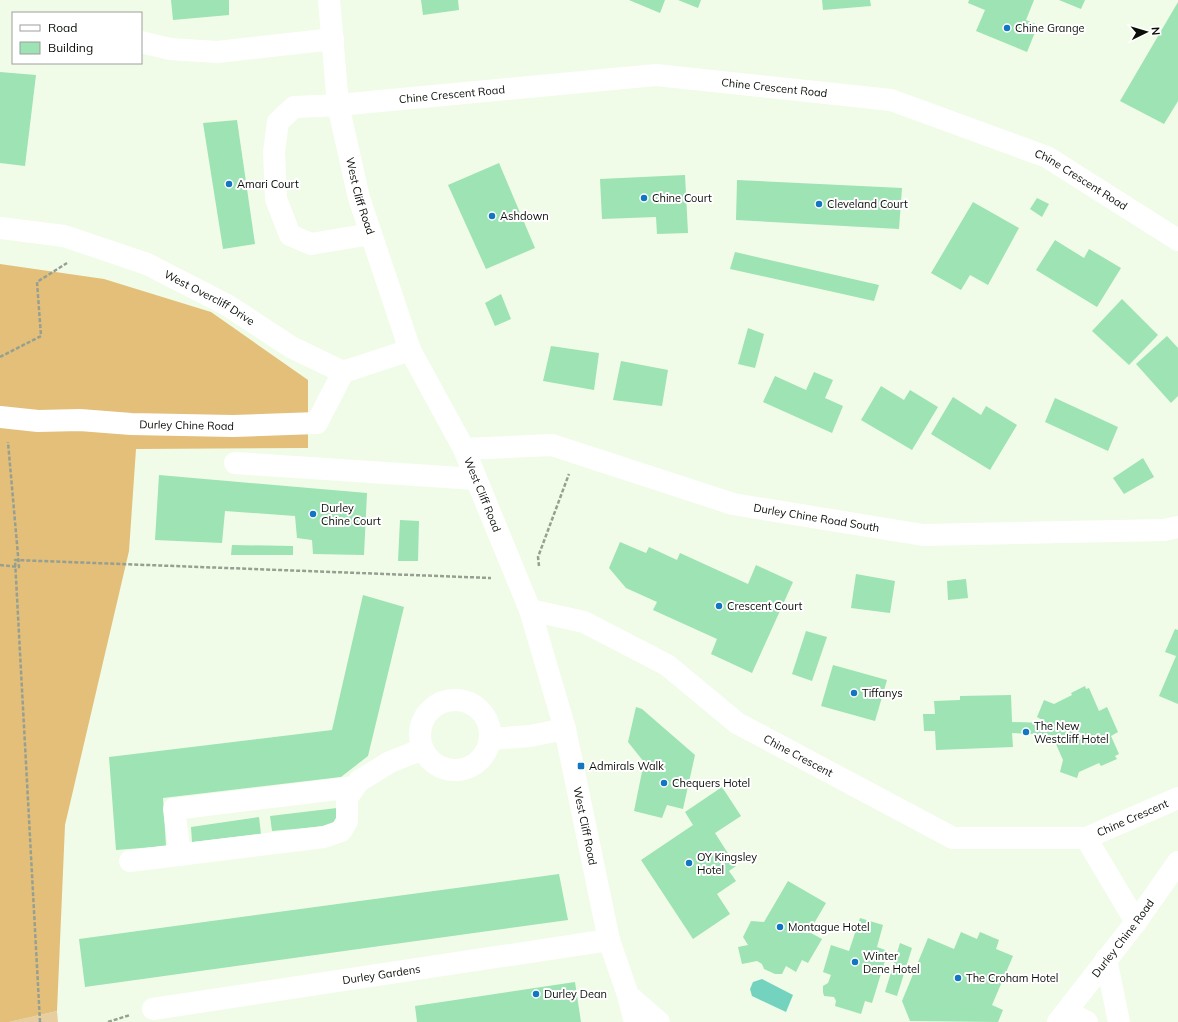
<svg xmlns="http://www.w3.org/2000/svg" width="1178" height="1022" viewBox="0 0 1178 1022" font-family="Mulish,sans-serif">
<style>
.green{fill:#e6cea0}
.forest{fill:#e3bf7a}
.water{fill:#74d3be}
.building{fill:#9de3b3}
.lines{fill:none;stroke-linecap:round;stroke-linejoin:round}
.path{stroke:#97a090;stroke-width:2.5;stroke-dasharray:4 2;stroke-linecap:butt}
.minor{stroke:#fff;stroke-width:22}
.major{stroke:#fff;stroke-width:22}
.poi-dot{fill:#1376c2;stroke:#fff;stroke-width:1.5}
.labels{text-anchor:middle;stroke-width:4;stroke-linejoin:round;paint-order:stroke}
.poi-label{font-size:11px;fill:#0a0e08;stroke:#fff;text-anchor:start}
.street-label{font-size:11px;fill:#0a0e08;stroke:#fff}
</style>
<rect width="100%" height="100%" fill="#f0fce7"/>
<polygon class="green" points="57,1011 58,1022 9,1022"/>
<polygon class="forest" points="0,264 104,279 211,312 308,380 308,448 136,449 129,551 65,825 57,1011 9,1022 0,1022"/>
<polygon class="water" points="762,979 793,995 786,1012 752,996 750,989 753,982"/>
<g class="building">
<polygon points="171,0 229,0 229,15 173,20"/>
<polygon points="421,0 458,0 459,10 423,15"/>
<polygon points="629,0 665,0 660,13"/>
<polygon points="678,0 701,0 698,8"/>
<polygon points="822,0 870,0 871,6 823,10"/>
<polygon points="969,0 1034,0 1026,20 1038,25 1027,52 976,31 985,10 968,3"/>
<polygon points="1059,0 1085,0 1081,9"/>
<polygon points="1178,2 1178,101 1164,124 1120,101"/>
<polygon points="0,72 36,75 25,166 0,163"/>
<polygon points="237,120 255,244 223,249 203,123"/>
<polygon points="499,163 535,248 486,269 448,185"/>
<polygon points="685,175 688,233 657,234 656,217 602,219 600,179"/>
<polygon points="737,180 902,188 899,229 736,220"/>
<polygon points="1037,198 1049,204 1042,217 1030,209"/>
<polygon points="973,202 1019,228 988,285 970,275 961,290 931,273"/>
<polygon points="1055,240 1084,258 1089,249 1121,268 1097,307 1036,270"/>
<polygon points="735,252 879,285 874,301 730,269"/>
<polygon points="501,294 511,319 495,326 485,303"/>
<polygon points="1122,299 1158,335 1129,365 1092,331"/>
<polygon points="748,328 764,334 755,368 738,364"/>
<polygon points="1167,336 1178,348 1178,396 1171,403 1136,364"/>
<polygon points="551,346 599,353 594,390 543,381"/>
<polygon points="621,361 668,370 662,406 613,400"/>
<polygon points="814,372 833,380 825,398 843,406 832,433 763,402 775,376 806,390"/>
<polygon points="881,386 904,400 910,390 938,407 912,450 861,420"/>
<polygon points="953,397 981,415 986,406 1017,425 990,470 931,434"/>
<polygon points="1055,398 1118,427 1108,451 1045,422"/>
<polygon points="1143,458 1154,477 1124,494 1113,478"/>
<polygon points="159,475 367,493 364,555 313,554 312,540 297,538 295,516 225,511 222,543 155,540"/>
<polygon points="400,520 419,521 418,561 398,561"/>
<polygon points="620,542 646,553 649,547 677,560 680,553 748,584 756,565 793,582 752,673 711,654 717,639 653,610 657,602 626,588 609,568"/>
<polygon points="232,545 293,546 293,555 231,555"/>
<polygon points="856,574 895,581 890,613 851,608"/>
<polygon points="966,579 968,598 948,600 947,581"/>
<polygon points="363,595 404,607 368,756 341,777 163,798 166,846 116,850 109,757 332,730"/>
<polygon points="1175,629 1178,630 1178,704 1159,696 1176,656 1165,652"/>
<polygon points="806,631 827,637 812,681 792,674"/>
<polygon points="833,665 887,680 875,721 821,706"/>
<polygon points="1085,686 1086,689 1089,688 1099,711 1107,707 1118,732 1111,736 1119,754 1115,756 1117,759 1101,766 1099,763 1079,772 1077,778 1060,772 1063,760 1052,735 1012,733 1013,747 936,750 935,731 924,731 923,714 935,714 934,701 960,700 960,696 1011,695 1012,722 1047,723 1037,717 1044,700 1054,704 1072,695 1071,693"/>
<polygon points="636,707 642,709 695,755 683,809 667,805 662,818 634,811 644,762 628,742"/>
<polygon points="722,787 741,816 715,833 736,866 729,871 736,881 717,894 730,914 693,939 641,860 693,825 685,812"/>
<polygon points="337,808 338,825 272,831 270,816"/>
<polygon points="259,817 261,834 192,842 191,827"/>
<polygon points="559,874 568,920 85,987 79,939"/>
<polygon points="788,881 826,903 809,932 822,939 808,963 802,960 796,972 786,966 782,974 775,974 764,969 762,964 757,961 742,964 738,947 748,945 743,937 751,921 764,922"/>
<polygon points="860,918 883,925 877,947 888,951 872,1003 865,1001 861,1014 835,1006 836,1001 834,997 824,996 823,992 823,986 828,983 831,975 823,972 831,945 849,951"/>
<polygon points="961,932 977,939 980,932 999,940 996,949 1013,956 992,1005 1003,1010 998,1022 910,1021 902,1001 928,938 954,949"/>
<polygon points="900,943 912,948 897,996 885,992"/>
<polygon points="575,982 581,1022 417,1022 415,1006"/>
</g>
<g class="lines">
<g class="path">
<polyline points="0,357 41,336 37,282 67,263"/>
<polyline points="0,565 19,567 8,442"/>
<polyline points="539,566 538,557 569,474"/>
<polyline points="40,1022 15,560 491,578"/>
<polyline points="108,1022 130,1015"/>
</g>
<g class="minor">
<path id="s1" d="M329,0L338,105L359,198L410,350L464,449L530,610L565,729L609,940L628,995L635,1022"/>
<polyline points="141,42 170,49 217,52 333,39"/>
<path id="s2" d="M0,228L64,236L147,264L227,305L291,347L343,372L410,350"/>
<path id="s3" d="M371,234L311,244L290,235L276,199L274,152L278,122L294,107L338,105L656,75L891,100L1047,157L1178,240"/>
<path id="s4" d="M0,417L38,421L80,420L131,424L233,426L317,423L343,372"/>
<path id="s5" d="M464,449L552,445L733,504L923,535L1164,530L1178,527"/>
<polyline points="235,463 476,479"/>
<path id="s6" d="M530,610L584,622L667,665L737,723L953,838H1086L1178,798"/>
<circle cx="455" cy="735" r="35"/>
<polyline points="490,739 530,736 565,729"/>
<polyline points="1086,838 1136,922"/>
<polyline points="180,855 174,809 354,787"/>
<polyline points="130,861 324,837 341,831 347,821 347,798 359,781 390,762 423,749"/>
<polyline points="1106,959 1119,1022"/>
<polyline points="628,995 659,1022"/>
<path id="s7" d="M153,1009L609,940"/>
<polyline points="1066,1012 1087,1022"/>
</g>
<path class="major" id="s8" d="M1058,1022L1136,922L1178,862"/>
</g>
<g class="poi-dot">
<circle cx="1007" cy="28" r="4"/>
<circle cx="229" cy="184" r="4"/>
<circle cx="644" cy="198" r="4"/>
<circle cx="819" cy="204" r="4"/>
<circle cx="492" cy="216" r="4"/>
<circle cx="313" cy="514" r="4"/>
<circle cx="719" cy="606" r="4"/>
<circle cx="854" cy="693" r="4"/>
<circle cx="1026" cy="732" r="4"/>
<rect x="577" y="762" width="8" height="8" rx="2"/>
<circle cx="664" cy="783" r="4"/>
<circle cx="689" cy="863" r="4"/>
<circle cx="780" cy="927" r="4"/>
<circle cx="855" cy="962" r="4"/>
<circle cx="958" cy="978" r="4"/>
<circle cx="536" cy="994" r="4"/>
</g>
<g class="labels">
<g class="poi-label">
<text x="1015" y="32">Chine Grange</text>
<text x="237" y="188">Amari Court</text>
<text x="652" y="202">Chine Court</text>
<text x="827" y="208">Cleveland Court</text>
<text x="500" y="220">Ashdown</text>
<text x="321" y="512">Durley<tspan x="321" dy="13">Chine Court</tspan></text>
<text x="727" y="610">Crescent Court</text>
<text x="862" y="697">Tiffanys</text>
<text x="1034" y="730">The New<tspan x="1034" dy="13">Westcliff Hotel</tspan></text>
<text x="589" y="770">Admirals Walk</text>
<text x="672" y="787">Chequers Hotel</text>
<text x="697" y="861">OY Kingsley<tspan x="697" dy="13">Hotel</tspan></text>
<text x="788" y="931">Montague Hotel</text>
<text x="863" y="960">Winter<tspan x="863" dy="13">Dene Hotel</tspan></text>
<text x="966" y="982">The Croham Hotel</text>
<text x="544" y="998">Durley Dean</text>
</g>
<g class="street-label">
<text dy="4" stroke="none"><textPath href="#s3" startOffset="704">Chine Crescent Road</textPath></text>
<text dy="4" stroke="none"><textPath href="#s3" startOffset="380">Chine Crescent Road</textPath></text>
<text dy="4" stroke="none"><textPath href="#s3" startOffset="1028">Chine Crescent Road</textPath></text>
<text dy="4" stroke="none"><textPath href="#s1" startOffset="199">West Cliff Road</textPath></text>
<text dy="4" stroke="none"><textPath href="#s2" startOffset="223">West Overcliff Drive</textPath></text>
<text dy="4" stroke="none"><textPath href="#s4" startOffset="187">Durley Chine Road</textPath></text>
<text dy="4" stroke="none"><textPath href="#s1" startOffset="523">West Cliff Road</textPath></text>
<text dy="4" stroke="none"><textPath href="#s5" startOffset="363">Durley Chine Road South</textPath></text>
<text dy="4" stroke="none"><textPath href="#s6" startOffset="309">Chine Crescent</textPath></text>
<text dy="4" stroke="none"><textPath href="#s6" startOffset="668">Chine Crescent</textPath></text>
<text dy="4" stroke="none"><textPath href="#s1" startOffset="871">West Cliff Road</textPath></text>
<text dy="4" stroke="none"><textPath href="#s8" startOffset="106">Durley Chine Road</textPath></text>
<text dy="4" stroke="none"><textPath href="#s7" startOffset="231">Durley Gardens</textPath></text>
</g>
</g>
<rect x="12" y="12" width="130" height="52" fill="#ffffff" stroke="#9d9f9c"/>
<rect x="20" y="25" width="20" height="6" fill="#ffffff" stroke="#9d9f9c"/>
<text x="48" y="32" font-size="12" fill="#0a0e08">Road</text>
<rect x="20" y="42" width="20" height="12" fill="#9de3b3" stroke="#9d9f9c"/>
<text x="48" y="52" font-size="12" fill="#0a0e08">Building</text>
<g transform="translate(1146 32) rotate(85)" stroke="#ffffff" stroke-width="3" paint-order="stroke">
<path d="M0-3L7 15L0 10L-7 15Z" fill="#0a0e08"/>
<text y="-6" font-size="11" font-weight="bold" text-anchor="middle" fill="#0a0e08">N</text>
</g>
</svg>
